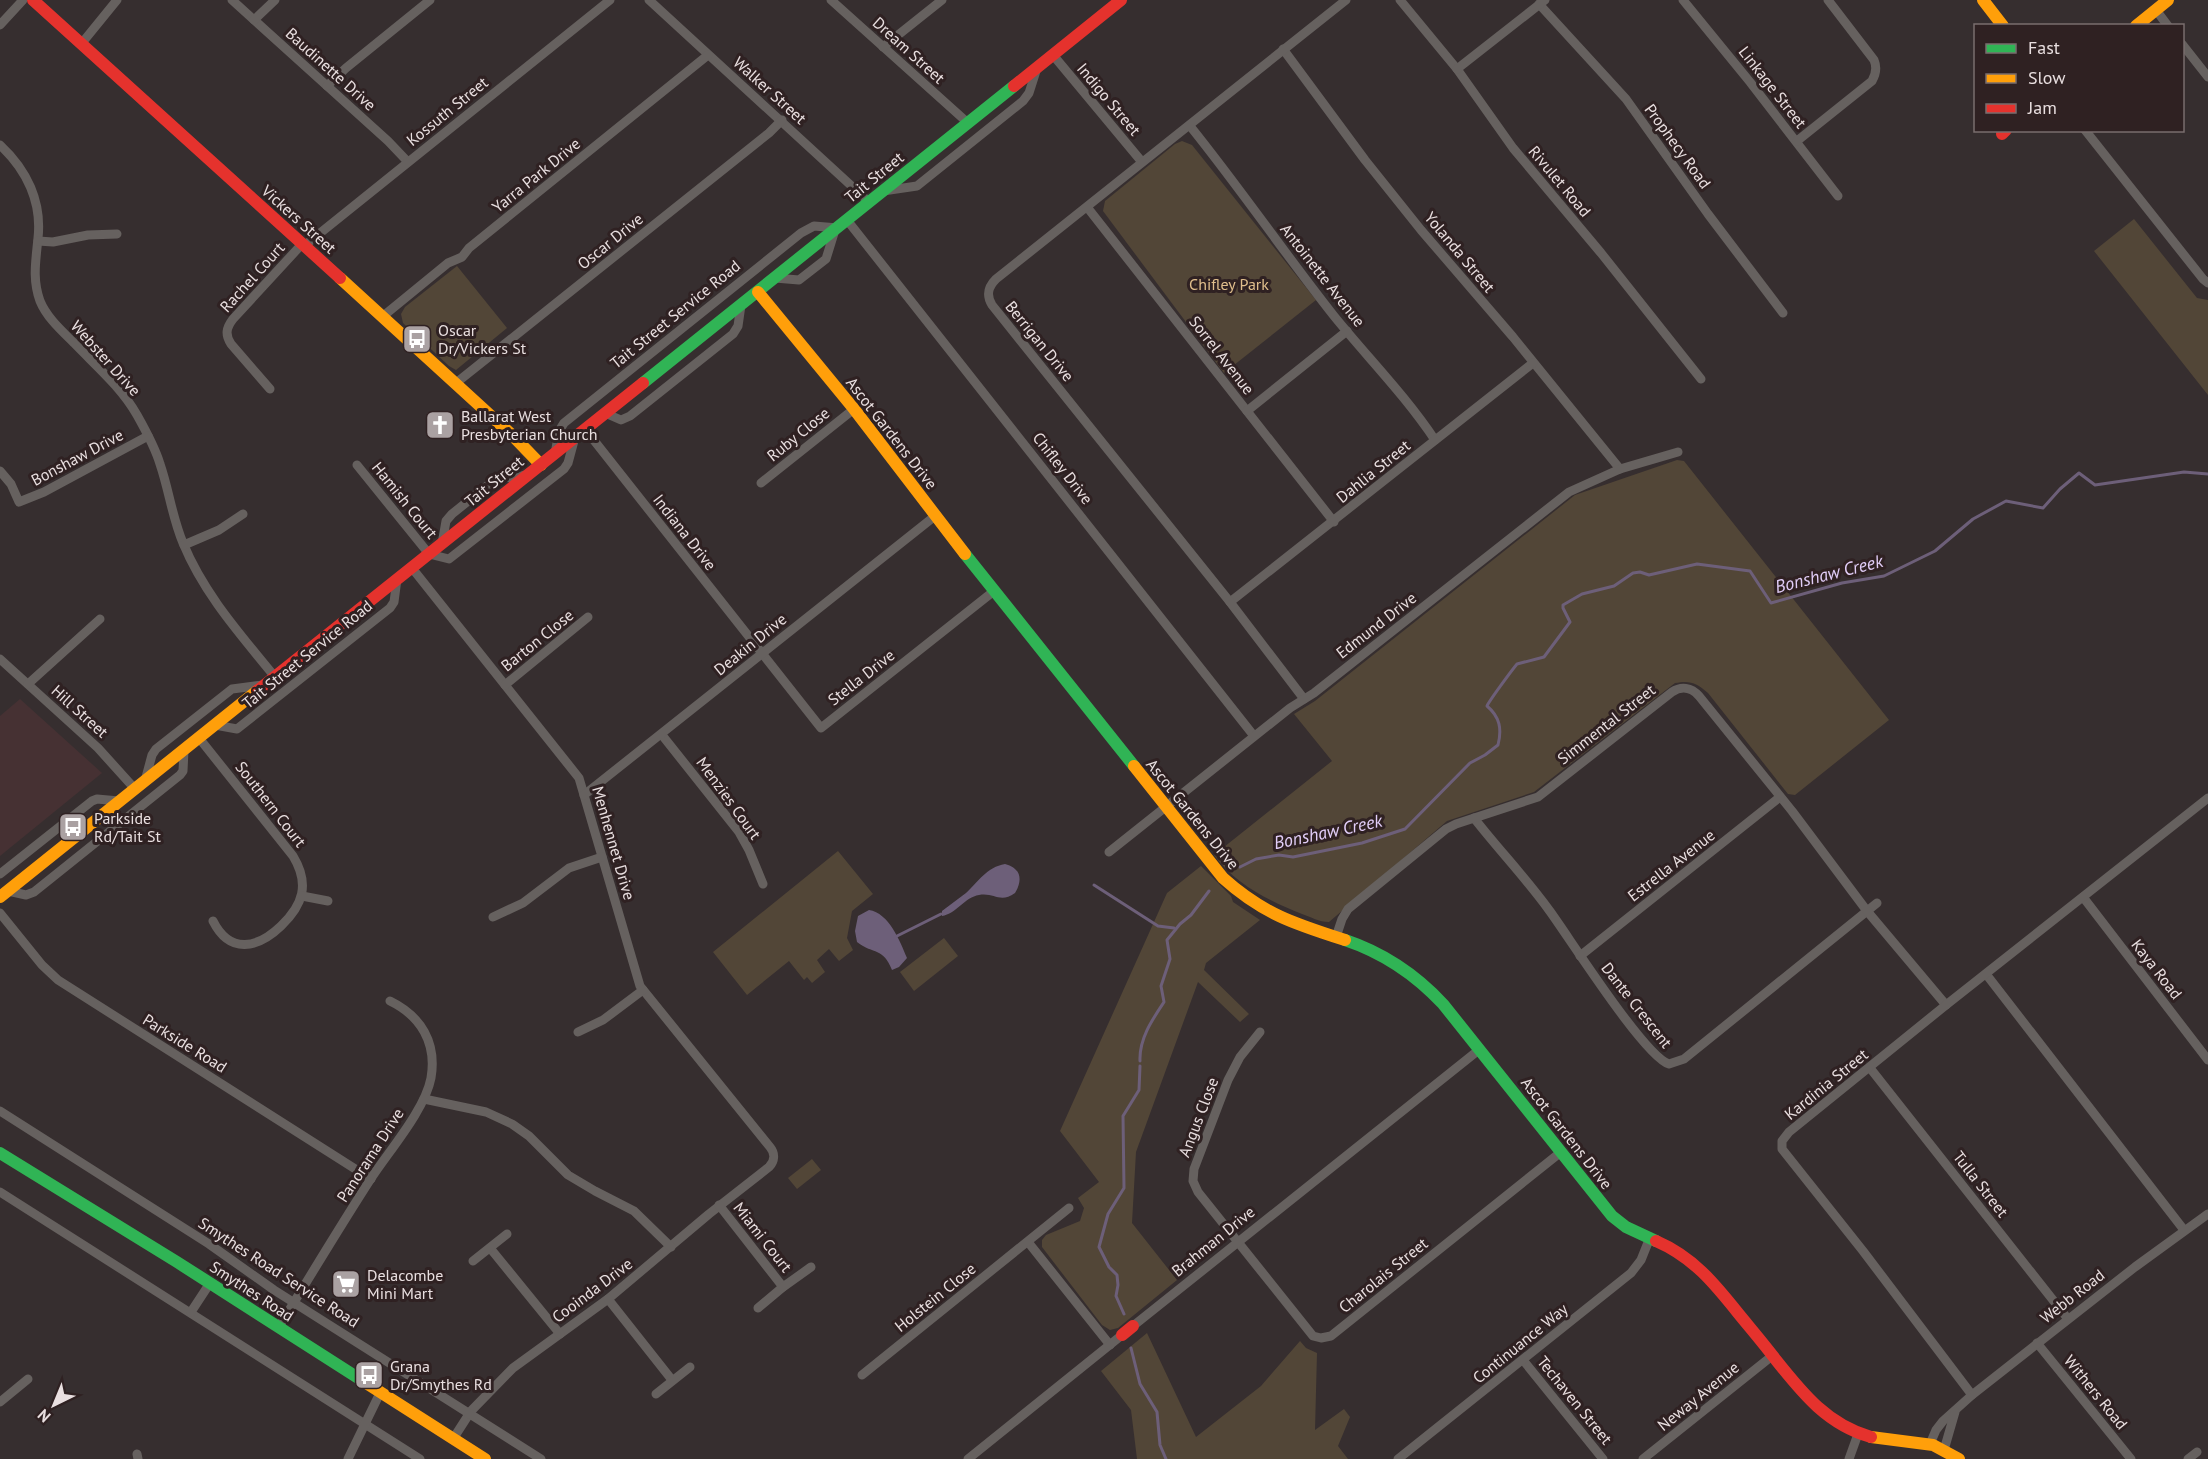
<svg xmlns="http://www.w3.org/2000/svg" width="2208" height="1459" viewBox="0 0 2208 1459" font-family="'PT Sans',sans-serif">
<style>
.built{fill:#463133}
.green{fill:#524637}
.water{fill:#6d5f79}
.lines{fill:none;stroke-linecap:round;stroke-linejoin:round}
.stream{stroke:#6d5f79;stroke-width:3}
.street{stroke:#66615f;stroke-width:9}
.fast{stroke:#30b455;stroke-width:12}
.slow{stroke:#ff9f0a;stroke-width:12}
.jam{stroke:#e5322d;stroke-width:12}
.labels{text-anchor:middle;stroke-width:6;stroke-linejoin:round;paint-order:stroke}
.street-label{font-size:16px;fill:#e9dfe0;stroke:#2f2122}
.park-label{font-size:16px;fill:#e0be8c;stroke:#2f2122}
.poi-label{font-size:16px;fill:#e9dfe0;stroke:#2f2122;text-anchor:start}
.water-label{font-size:18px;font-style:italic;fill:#e2cef8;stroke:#2f2122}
</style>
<rect width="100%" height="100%" fill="#362e2f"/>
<polygon class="built" points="20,699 102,773 0,856 0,716"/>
<g class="green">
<polygon points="1182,141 1192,145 1316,300 1224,373 1103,211 1105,201 1175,144"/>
<polygon points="2134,219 2197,298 2208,300 2208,395 2094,251"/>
<polygon points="457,266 507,328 456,370 449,366 403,323 401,314 405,307"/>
<path d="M1677,460L1684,461L1889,720L1795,795L1788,794L1708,693C1697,683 1690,680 1675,683L1534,792L1447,821L1329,922C1319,922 1311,917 1302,914C1269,901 1235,884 1214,855L1332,761L1294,714L1315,701L1575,495Z"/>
<polygon points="838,851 873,894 852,911 847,938 853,950 839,961 829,949 817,960 825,972 812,983 807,977 804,980 789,961 747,995 713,952"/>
<polygon points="1201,866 1231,896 1233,902 1260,920 1206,963 1204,970 1249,1014 1240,1022 1198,982 1136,1152 1132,1223 1177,1280 1118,1328 1110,1330 1102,1325 1042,1247 1042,1240 1046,1235 1080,1221 1084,1208 1078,1198 1099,1182 1060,1131 1167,893"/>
<polygon points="944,938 958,956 914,991 900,972"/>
<polygon points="812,1159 821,1170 797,1189 788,1178"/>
<polygon points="1147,1333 1196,1437 1261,1386 1300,1341 1306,1348 1317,1353 1315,1430 1344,1409 1350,1417 1338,1446 1348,1459 1137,1459 1131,1410 1101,1371"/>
</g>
<g class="water">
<path d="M1005,864C1021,868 1023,880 1015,893C1000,904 994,892 979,895C965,897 956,914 942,916V911C950,905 958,899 966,893C978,882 987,867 1005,864Z"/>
<path d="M869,910C889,913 900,941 907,958L899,967L892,970C883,947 874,955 857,942L855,931L858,916Z"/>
</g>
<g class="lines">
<g class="stream">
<path d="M1240,867L1256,859L1279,855L1293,857L1362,843L1405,829L1470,763L1485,755L1498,745C1502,729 1500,717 1487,706C1489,701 1512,670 1517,664L1544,657L1570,622L1563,608V605L1582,594L1614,586L1633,573L1640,572L1649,575L1697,564L1750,571L1771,603L1842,583L1884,576L1935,551L1973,519L2006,501L2043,508L2060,489L2079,473L2095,485L2184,472L2208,474"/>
<polyline points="1094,885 1158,926 1174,928"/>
<polyline points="897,936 941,914"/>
<path d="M1140,1061C1139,1039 1152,1020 1164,1002L1161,986L1170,959L1167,940L1180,924L1191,915L1209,891"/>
<polyline points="1124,1314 1116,1296 1118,1285 1117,1275 1109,1267 1099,1247 1108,1214 1124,1188 1123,1116 1139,1090 1140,1066"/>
<polyline points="1131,1348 1140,1384 1157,1412 1160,1445 1166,1459"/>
</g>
<g class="street">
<polyline points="232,0 388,141 408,162"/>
<polyline points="649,0 869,202"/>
<polyline points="831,0 968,123"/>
<polyline points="1400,0 1457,69 1513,148 1601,253 1701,379"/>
<polyline points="1683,0 1750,82 1838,196"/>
<polyline points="1539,4 1626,99 1708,214 1783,313"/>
<polyline points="2156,10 2168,26"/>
<polyline points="254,20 275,0"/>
<polyline points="0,25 23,0"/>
<polyline points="82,43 117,0"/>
<polyline points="2182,44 2208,77"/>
<polyline points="883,47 942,0"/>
<polyline points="1283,49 1365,160 1421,230 1513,337 1620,469"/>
<polyline points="1053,55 1142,162"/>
<polyline points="1457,69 1545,0"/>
<polyline points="327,86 346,68 430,0"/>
<path d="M1190,126C1240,188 1285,254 1334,316C1368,358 1405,395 1435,440"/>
<polyline points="2085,130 2203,279 2208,283"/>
<path d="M1797,141L1872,81C1876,74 1877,67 1874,60L1828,0"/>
<path d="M0,145C27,170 42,202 38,238C36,260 32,279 40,301C47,318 62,331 74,343C96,366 121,387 137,415C146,431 155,447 160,464C169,490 172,517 183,543C204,594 240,634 275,677"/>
<polyline points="883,191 917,186 1023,101 1029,93 1037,68"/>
<polyline points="1087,207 1334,522"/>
<polyline points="847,220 1254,736"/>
<polyline points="38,241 53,242 88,235 117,234"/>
<polyline points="304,246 610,0"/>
<polyline points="775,278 799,280 826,259 835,230"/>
<polyline points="382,317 448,263 462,257 469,248 708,55"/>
<polyline points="456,383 769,133 782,120"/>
<path d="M270,389L231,344C225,335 226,328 233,319L302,244"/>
<polyline points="1247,411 1347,331"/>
<polyline points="605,413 621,420 630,416 733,334 738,326 741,305"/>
<polyline points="585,429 821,728 994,591"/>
<polyline points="555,454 559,431 564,423 801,233 814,226 838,228"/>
<polyline points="357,465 429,554 449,559 564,469 568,463 575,437"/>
<polyline points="0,471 11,484 19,502 44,492 148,436"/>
<polyline points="761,483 854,409"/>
<polyline points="442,544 446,521 452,514 498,477 513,478 526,475"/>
<polyline points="184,545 219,530 243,514"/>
<path d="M412,568L579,778L640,986L770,1147C775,1153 775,1161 769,1167L709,1214L608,1299L513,1368L471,1411L453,1439"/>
<polyline points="1230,602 1533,363"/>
<polyline points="0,659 98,748 135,789"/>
<polyline points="28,684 100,619"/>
<polyline points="505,685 588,617"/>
<path d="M1304,699L1230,602L992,305C986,295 988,287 996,279L1346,0"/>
<polyline points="215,725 237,729 390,608 394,602 397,579"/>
<polyline points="662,735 739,832 749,850 763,884"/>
<path d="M199,738L293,856C310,884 303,905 281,926C258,948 230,955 213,921"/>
<polyline points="145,781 152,755 156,749 232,689 263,685"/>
<polyline points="584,795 935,516"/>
<path d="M1474,818C1498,849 1526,878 1549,910C1569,937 1644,1056 1669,1064L1684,1059L1877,903"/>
<polyline points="1109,852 1290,708 1314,693 1569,492 1620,469 1678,452"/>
<polyline points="0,874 92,801 97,799 119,801"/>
<polyline points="8,891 26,895 34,892 180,775 183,771 184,750"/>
<polyline points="302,896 328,901"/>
<polyline points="2083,897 2208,1060"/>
<polyline points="0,913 42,965 58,980 371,1179"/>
<polyline points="493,917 523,903 569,868 602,857"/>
<path d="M1336,937L1342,919L1348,909L1446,829L1456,824L1538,797L1672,692C1681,686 1691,687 1699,696L1792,811L1867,911L1946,1005"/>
<polyline points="1580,956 1780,797"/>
<polyline points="1986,974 2184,1230"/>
<polyline points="578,1032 603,1020 643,990"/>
<polyline points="1260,1032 1240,1057 1228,1080 1194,1169 1193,1181 1198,1192 1313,1336 1321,1338 1331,1336 1561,1152"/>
<polyline points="1870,1068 2068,1319"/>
<polyline points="424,1099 486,1112 512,1124 529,1136 568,1175 595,1191 634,1211 671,1247"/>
<polyline points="0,1111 209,1244 274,1290 541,1459"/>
<polyline points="0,1192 420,1459"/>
<polyline points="719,1205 783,1287"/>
<polyline points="1028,1242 1110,1345"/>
<polyline points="490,1248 560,1334"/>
<polyline points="473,1261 507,1234"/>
<polyline points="608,1299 672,1380"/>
<polyline points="758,1308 783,1287 811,1267"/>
<polyline points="191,1312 210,1283"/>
<polyline points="1133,1326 1480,1049"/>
<path d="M279,1327C309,1278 339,1228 370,1180C388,1152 425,1110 431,1078C437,1043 421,1016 390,1001"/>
<polyline points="2037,1343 2131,1459"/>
<polyline points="1523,1360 1603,1459"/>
<polyline points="862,1375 1069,1208"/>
<polyline points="656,1394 690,1367"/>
<polyline points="1972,1395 1863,1251 1782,1149 1782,1141 1789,1132 1946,1005 2208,798"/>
<polyline points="0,1402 28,1379"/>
<polyline points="1930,1444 1936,1430 1943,1421 1972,1395 2135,1267 2208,1214"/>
<polyline points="1944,1450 1955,1412"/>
<polyline points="137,1454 138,1459"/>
<polyline points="348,1459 380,1393"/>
<polyline points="968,1459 1122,1335"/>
<polyline points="1398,1459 1631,1273 1641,1260 1649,1240"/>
<polyline points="1643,1459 1772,1356"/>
<polyline points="1849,1459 1858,1434"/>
<polyline points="2188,1459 2197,1452"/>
</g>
<g class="fast">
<polyline points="643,383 1014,86"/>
<polyline points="965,554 1134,766"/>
<path d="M1345,940C1384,953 1415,974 1443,1004L1612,1216L1626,1227L1656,1241"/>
<polyline points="0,1153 177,1262 366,1383"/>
</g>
<g class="slow">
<polyline points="1983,0 2003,26"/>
<polyline points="2136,26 2168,0"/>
<polyline points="340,278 513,436 541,465"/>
<polyline points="758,292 854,409 965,554"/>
<path d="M1134,766L1223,878C1263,914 1295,924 1345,940"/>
<polyline points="0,897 257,691"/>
<polyline points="366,1383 485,1459"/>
<polyline points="1871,1437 1933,1445 1959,1459"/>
</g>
<g class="jam">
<polyline points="33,0 340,278"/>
<polyline points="1014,86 1121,0"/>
<polyline points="2002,134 2006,130"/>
<polyline points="257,691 643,383"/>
<path d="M1656,1241C1693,1257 1714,1283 1738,1313C1751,1329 1764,1344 1776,1360C1803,1394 1828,1425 1871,1437"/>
<polyline points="1122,1335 1133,1326"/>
</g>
</g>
<defs>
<g id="bus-square" transform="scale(1.5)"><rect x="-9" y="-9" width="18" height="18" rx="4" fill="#aaa1a2" stroke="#2f2122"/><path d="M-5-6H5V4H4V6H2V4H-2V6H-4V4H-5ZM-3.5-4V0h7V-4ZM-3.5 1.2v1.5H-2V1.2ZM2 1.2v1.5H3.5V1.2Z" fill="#fff"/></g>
<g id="church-square" transform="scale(1.5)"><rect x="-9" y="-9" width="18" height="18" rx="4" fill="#aaa1a2" stroke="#2f2122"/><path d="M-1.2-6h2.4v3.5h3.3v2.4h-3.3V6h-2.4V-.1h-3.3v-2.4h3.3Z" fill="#fff"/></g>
<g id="supermarket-square" transform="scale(1.5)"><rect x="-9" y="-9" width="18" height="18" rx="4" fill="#aaa1a2" stroke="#2f2122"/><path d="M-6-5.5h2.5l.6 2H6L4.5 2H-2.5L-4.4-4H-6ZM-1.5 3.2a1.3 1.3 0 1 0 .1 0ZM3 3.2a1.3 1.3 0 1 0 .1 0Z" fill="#fff"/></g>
</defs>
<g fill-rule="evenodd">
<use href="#bus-square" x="417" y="339"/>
<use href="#church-square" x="440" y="425"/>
<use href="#bus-square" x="73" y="827"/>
<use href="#supermarket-square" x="346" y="1284"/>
<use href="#bus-square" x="369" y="1375"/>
</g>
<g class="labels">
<g class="street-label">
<text transform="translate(909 50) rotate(42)" y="6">Dream Street</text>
<text transform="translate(331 69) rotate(42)" y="6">Baudinette Drive</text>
<text transform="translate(1773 87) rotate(52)" y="6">Linkage Street</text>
<text transform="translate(770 90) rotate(42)" y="6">Walker Street</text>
<text transform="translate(1109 99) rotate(50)" y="6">Indigo Street</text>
<text transform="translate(447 111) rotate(-39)" y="6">Kossuth Street</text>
<text transform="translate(1678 146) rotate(54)" y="6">Prophecy Road</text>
<text transform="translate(536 175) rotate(-39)" y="6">Yarra Park Drive</text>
<text transform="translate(874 177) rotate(-39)" y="6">Tait Street</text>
<text transform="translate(1560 181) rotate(50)" y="6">Rivulet Road</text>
<text transform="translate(299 219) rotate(42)" y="6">Vickers Street</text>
<text transform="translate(610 241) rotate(-39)" y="6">Oscar Drive</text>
<text transform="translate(1460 252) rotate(50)" y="6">Yolanda Street</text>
<text transform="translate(1323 275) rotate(52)" y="6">Antoinette Avenue</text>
<text transform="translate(252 277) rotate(-48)" y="6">Rachel Court</text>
<text transform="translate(675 314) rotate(-39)" y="6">Tait Street Service Road</text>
<text transform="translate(1040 341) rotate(51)" y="6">Berrigan Drive</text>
<text transform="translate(1222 355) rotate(52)" y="6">Sorrel Avenue</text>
<text transform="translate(106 358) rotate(48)" y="6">Webster Drive</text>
<text transform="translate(892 433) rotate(52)" y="6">Ascot Gardens Drive</text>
<text transform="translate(798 434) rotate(-39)" y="6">Ruby Close</text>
<text transform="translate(77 457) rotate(-28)" y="6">Bonshaw Drive</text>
<text transform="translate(1063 468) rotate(52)" y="6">Chifley Drive</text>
<text transform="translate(1373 471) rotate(-39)" y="6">Dahlia Street</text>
<text transform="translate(494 481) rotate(-39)" y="6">Tait Street</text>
<text transform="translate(405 500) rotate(51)" y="6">Hamish Court</text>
<text transform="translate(685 532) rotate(52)" y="6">Indiana Drive</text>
<text transform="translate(1376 625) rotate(-38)" y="6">Edmund Drive</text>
<text transform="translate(537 640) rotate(-39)" y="6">Barton Close</text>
<text transform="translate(750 644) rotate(-39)" y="6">Deakin Drive</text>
<text transform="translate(307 654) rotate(-39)" y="6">Tait Street Service Road</text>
<text transform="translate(861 677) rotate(-38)" y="6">Stella Drive</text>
<text transform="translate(80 711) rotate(42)" y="6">Hill Street</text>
<text transform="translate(1606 724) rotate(-38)" y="6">Simmental Street</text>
<text transform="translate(729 798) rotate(54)" y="6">Menzies Court</text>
<text transform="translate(271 804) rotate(52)" y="6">Southern Court</text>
<text transform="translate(1193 814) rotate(51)" y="6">Ascot Gardens Drive</text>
<text transform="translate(614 843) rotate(74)" y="6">Menhennet Drive</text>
<text transform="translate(1671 865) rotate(-38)" y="6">Estrella Avenue</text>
<text transform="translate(2157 969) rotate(52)" y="6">Kaya Road</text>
<text transform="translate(1637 1005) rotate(52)" y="6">Dante Crescent</text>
<text transform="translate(185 1043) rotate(32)" y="6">Parkside Road</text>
<text transform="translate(1826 1084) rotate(-39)" y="6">Kardinia Street</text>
<text transform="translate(1198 1117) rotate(-69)" y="6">Angus Close</text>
<text transform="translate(1567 1133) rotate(52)" y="6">Ascot Gardens Drive</text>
<text transform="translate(370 1155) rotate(-57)" y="6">Panorama Drive</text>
<text transform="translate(1981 1184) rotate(52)" y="6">Tulla Street</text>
<text transform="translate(763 1237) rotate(52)" y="6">Miami Court</text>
<text transform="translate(1213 1241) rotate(-39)" y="6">Brahman Drive</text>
<text transform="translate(279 1272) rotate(33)" y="6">Smythes Road Service Road</text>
<text transform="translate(1383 1275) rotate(-39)" y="6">Charolais Street</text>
<text transform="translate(592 1290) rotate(-37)" y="6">Cooinda Drive</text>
<text transform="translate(252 1291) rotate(33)" y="6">Smythes Road</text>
<text transform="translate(2072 1296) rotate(-38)" y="6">Webb Road</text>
<text transform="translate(935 1297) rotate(-39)" y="6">Holstein Close</text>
<text transform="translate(1520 1343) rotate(-39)" y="6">Continuance Way</text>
<text transform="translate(2096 1392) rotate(51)" y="6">Withers Road</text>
<text transform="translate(1698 1396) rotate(-39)" y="6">Neway Avenue</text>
<text transform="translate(1575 1400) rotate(51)" y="6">Techaven Street</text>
</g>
<g class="park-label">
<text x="1229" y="290">Chifley Park</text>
</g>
<g class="poi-label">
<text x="438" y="336">Oscar<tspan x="438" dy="18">Dr/Vickers St</tspan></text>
<text x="461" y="422">Ballarat West<tspan x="461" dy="18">Presbyterian Church</tspan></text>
<text x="94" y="824">Parkside<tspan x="94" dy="18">Rd/Tait St</tspan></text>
<text x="367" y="1281">Delacombe<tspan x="367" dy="18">Mini Mart</tspan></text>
<text x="390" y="1372">Grana<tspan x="390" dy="18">Dr/Smythes Rd</tspan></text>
</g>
<g class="water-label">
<text transform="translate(1829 574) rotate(-14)" y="6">Bonshaw Creek</text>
<text transform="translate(1328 832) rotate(-12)" y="6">Bonshaw Creek</text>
</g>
</g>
<rect x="1974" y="24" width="210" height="108" fill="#2f2122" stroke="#796d6e" stroke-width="1.5"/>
<rect x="1986" y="44" width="30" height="9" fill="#30b455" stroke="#796d6e" stroke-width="1.5"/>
<text x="2028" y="54" font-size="18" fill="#e9dfe0">Fast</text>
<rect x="1986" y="74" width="30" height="9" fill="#ff9f0a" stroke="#796d6e" stroke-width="1.5"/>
<text x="2028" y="84" font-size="18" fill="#e9dfe0">Slow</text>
<rect x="1986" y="104" width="30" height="9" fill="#e5322d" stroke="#796d6e" stroke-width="1.5"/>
<text x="2028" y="114" font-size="18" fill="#e9dfe0">Jam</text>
<g transform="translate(54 1405) rotate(223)" stroke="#2f2122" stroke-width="4.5" paint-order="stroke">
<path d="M0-4.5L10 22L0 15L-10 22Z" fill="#e9dfe0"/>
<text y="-9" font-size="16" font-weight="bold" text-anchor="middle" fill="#e9dfe0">N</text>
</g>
</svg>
